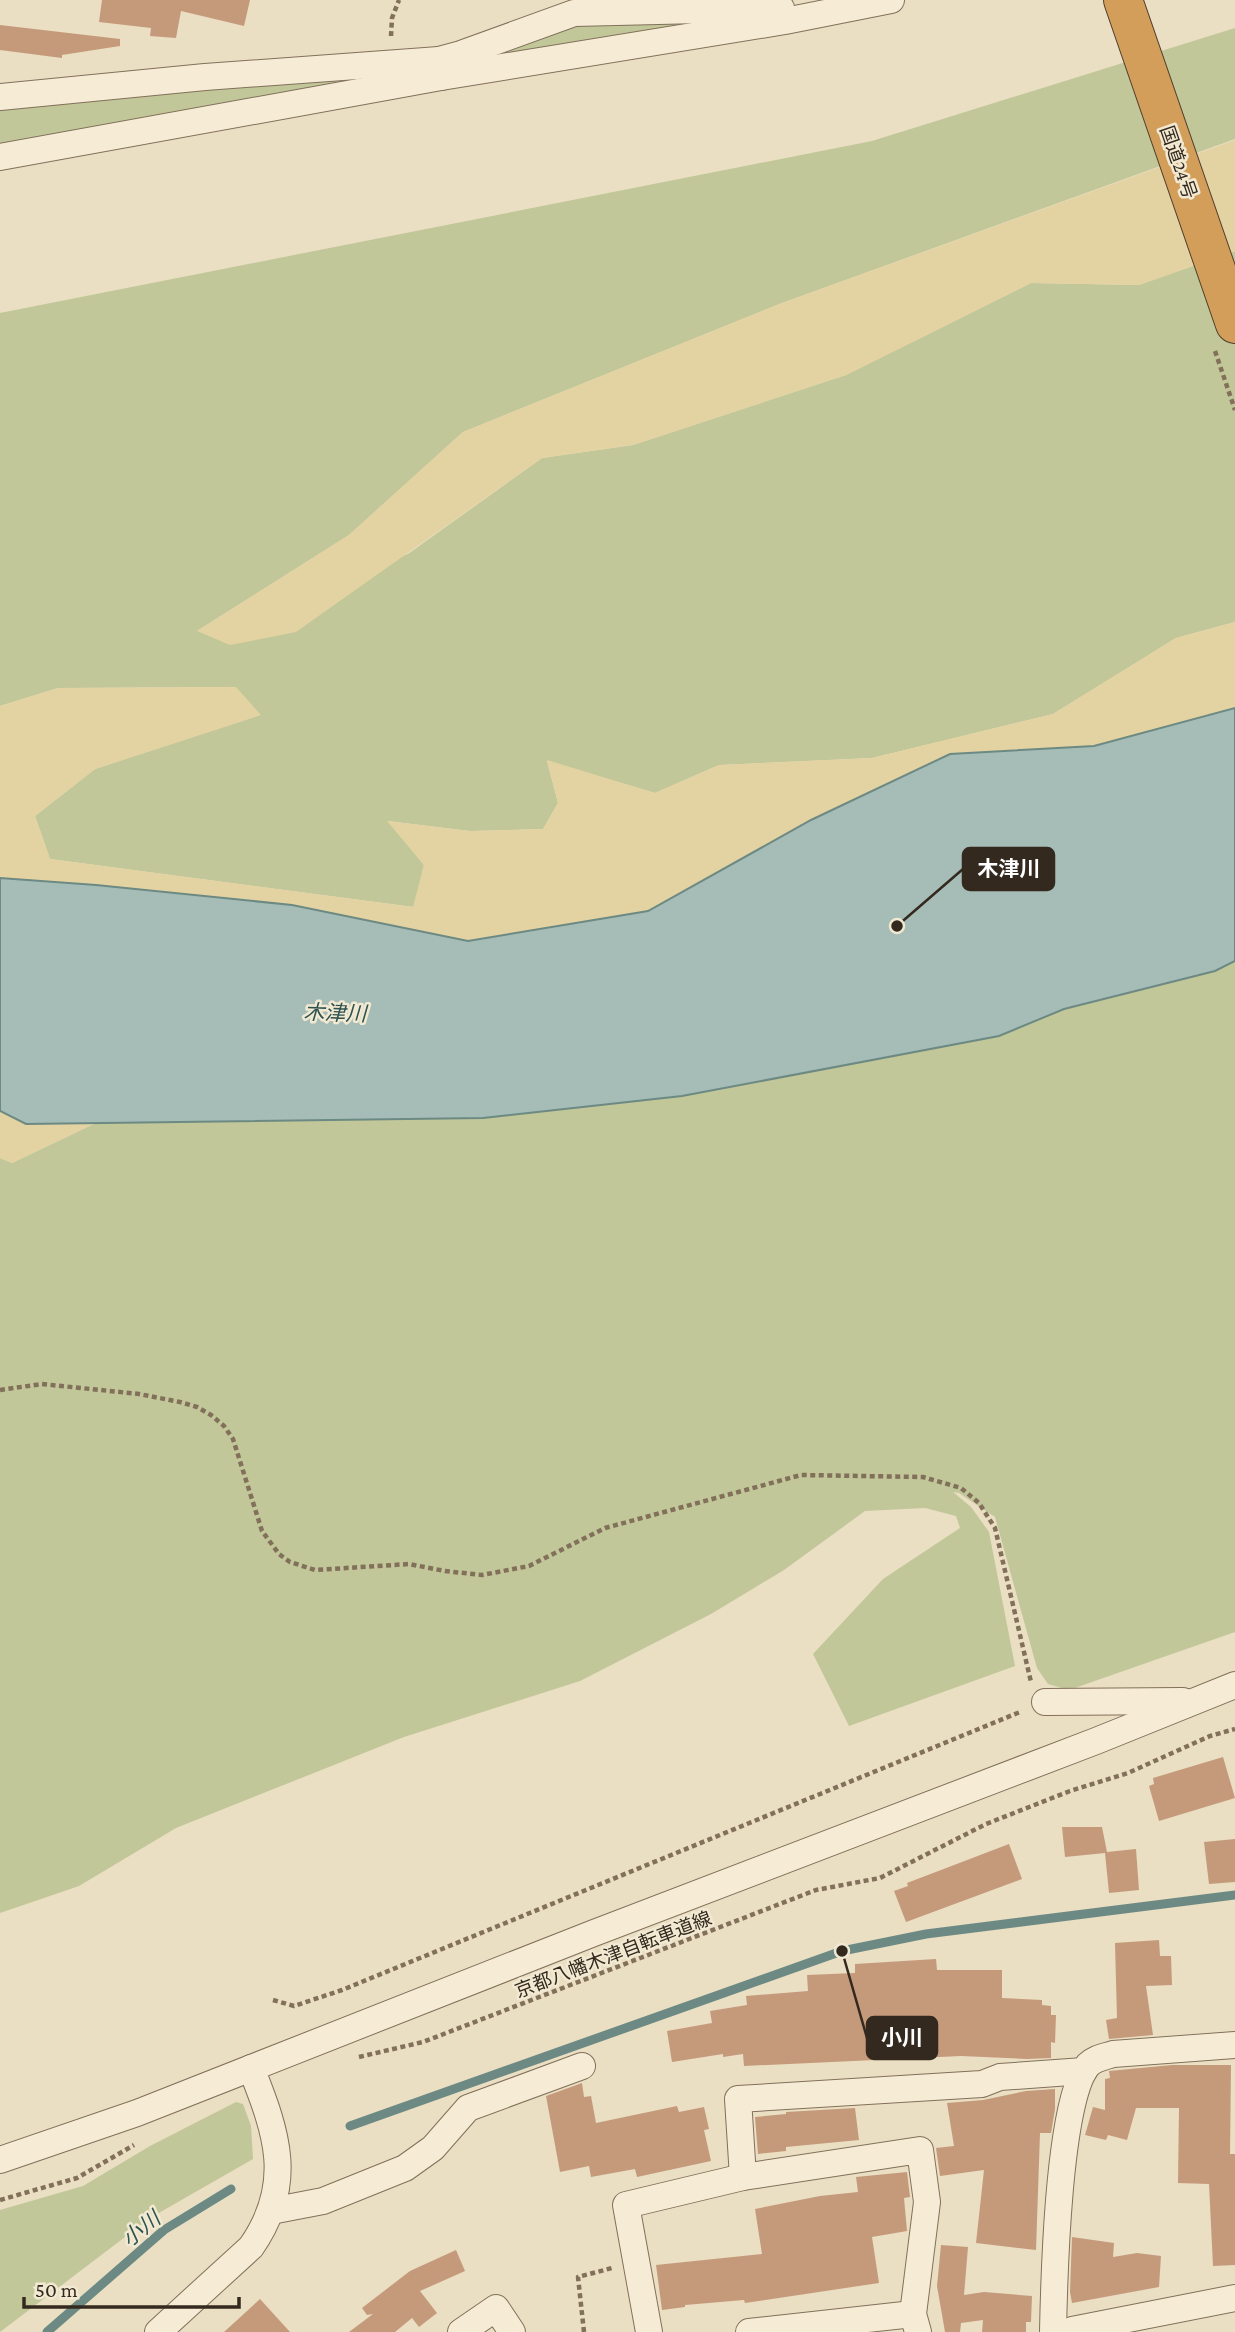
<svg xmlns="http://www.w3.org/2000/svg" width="1235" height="2332" viewBox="0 0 1235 2332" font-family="'Crimson Pro','Noto Sans JP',serif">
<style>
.green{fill:#c1c798}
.sand{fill:#e4d3a2}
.water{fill:#a5bdb6;stroke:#6c8a83;stroke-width:2}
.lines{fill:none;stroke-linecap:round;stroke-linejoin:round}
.stream{stroke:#6c8a83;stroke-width:9}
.building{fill:#c59a7b}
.street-casing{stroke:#82705b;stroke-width:28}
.highway-casing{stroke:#503f2f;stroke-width:40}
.path{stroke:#82705b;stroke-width:4.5;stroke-dasharray:5 3.5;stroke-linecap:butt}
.street{stroke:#f6ecd5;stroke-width:26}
.highway{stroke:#d39e5a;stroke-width:38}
.labels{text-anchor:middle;stroke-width:5;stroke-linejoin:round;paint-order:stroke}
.street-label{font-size:19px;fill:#34291e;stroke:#f2e9d2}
.water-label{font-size:21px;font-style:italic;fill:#2e5250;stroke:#f2e9d2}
.leader{fill:none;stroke:#34291e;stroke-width:2.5}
.callout-dot{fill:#34291e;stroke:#f2e9d2;stroke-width:2.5}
.callout{fill:#34291e;stroke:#34291e;stroke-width:2.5}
.callout-label{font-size:21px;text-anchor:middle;font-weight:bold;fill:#fff}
</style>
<rect width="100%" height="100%" fill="#eadec3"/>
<g class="green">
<polygon points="755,15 477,59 577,23"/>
<polygon points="1235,28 1235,139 782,303 463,432 349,535 197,631 408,554 542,458 633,445 846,375 1031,283 1139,285 1235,251 1235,622 1176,638 1053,714 872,758 719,765 655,793 547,761 558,803 543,829 470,831 388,821 424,865 414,907 50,859 35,816 95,769 260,715 235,687 58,688 0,706 0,313 872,141"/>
<polygon points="372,72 404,75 0,147 0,108"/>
<polygon points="1235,961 1235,1632 1069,1690 1048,1684 1037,1668 995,1517 959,1493 953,1492 971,1507 989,1532 1015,1666 849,1726 813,1654 883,1579 960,1528 956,1516 925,1508 865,1511 784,1570 711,1614 580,1681 404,1737 176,1828 79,1886 0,1913 0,1158 12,1163 100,1121 483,1118 682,1096 999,1036 1064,1009 1215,971"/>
<polygon points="236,2102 243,2104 251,2126 253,2159 150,2218 0,2332 0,2210 83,2186 150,2146"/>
</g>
<g class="sand">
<polygon points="1235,140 1235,251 1139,285 1031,283 846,375 633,445 542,458 296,632 230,645 197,631 349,535 463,432 782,303"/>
<polygon points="1235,622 1235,708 1094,746 950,754 811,820 648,911 468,941 292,905 96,885 0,878 0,706 58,688 236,687 261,715 95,769 35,816 50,859 413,907 424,865 387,821 470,831 543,829 558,803 547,760 655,793 719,765 872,758 1053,714 1176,638"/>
<polygon points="0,1111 26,1124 100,1121 12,1163 0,1158"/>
</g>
<polygon class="water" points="1235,708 1235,961 1215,971 1064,1009 999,1036 682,1096 483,1118 26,1124 0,1111 0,878 96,885 292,905 468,941 648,911 811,820 950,754 1094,746"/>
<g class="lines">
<g class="stream">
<polyline points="350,2126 842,1951 926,1934 1235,1895"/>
<polyline points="47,2332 164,2230 231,2189"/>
</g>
</g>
<g class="building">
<polygon points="102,0 250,0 244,26 181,11 176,38 150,36 151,28 99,22"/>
<polygon points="0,25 120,39 120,46 62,55 62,58 0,50"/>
<polygon points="1223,1757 1235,1798 1159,1821 1149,1786 1154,1784 1153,1778"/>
<polygon points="1062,1827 1102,1827 1107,1852 1136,1849 1139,1890 1109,1893 1105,1853 1065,1857"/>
<polygon points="1235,1839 1235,1882 1209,1884 1204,1842"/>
<polygon points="1009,1844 1022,1879 906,1922 894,1891 908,1886 907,1883"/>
<polygon points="1159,1940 1160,1956 1171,1956 1172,1985 1146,1986 1153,2035 1109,2039 1106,2020 1117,2018 1115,1943"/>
<polygon points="936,1959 937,1970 1002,1970 1002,1998 1042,2000 1042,2005 1051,2006 1051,2015 1056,2015 1055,2043 1051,2042 1051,2058 1027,2059 961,2056 744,2066 743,2054 723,2057 723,2054 672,2062 667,2031 712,2023 710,2011 747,2005 746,1996 808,1991 807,1975 855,1973 855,1964"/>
<polygon points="1172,2065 1231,2065 1230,2154 1235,2154 1235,2265 1213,2266 1209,2184 1178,2183 1179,2108 1136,2108 1127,2140 1108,2135 1106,2140 1085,2135 1093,2107 1105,2110 1105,2079 1110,2078 1109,2071"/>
<polygon points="582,2083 584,2097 591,2096 596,2123 677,2106 679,2112 704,2107 709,2129 704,2130 711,2161 637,2177 635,2169 591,2177 589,2166 560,2172 546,2096"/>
<polygon points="1055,2089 1055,2109 1051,2133 1040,2133 1036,2250 976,2243 984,2170 940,2176 936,2148 954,2146 947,2103 983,2100 1026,2091"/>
<polygon points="855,2108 859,2140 786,2147 786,2151 758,2154 755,2117 786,2114 786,2112"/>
<polygon points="907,2172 910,2197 904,2198 907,2231 872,2237 879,2283 745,2303 744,2300 685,2305 685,2307 662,2310 656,2265 762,2254 755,2209 820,2196 858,2192 856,2177"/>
<polygon points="1072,2237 1114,2243 1113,2257 1137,2253 1161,2256 1159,2287 1072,2303 1070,2292"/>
<polygon points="941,2245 968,2247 964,2295 984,2292 1032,2296 1031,2322 1026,2322 1026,2332 982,2332 983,2320 961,2323 960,2332 945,2332 937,2286"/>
<polygon points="456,2250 465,2271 420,2291 437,2313 419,2327 412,2318 395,2332 349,2332 373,2314 367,2315 362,2308 410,2271"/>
<polygon points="260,2299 290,2332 224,2332"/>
</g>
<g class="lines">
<g class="street-casing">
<g id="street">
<polyline points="439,60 461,54 574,13 781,8"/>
<polyline points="0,97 205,77 439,60 441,77"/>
<polyline points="0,157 441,77 785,21 891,0"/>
<polyline points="1045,1702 1183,1701"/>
<polyline points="0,2160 137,2113 594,1933 1096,1741 1235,1685"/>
<polyline points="743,2177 738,2099 982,2084 1000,2077 1084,2071"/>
<polyline points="271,2211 323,2201 405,2168 433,2148 468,2108 582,2066"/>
<path d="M158,2332L251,2247C295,2184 277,2133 251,2068"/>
<polyline points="461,2332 496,2308 512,2332"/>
<polyline points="649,2332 626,2205 743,2177 920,2150 927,2202 913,2314 918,2332"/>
<polyline points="749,2332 913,2314"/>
<path d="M1053,2332C1054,2282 1058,2099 1088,2065C1095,2058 1104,2057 1113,2054L1235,2045"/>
<polyline points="1070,2332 1072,2330 1235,2298"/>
</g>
</g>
<g class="highway-casing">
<polyline id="highway" points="1123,0 1235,324"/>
</g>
<g class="path">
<polyline points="391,36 392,18 399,0"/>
<polyline points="1215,351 1235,410"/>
<polyline points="0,1390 42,1384 139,1394 180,1402 197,1407 211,1415 224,1426 233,1439 262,1531 279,1554 290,1562 315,1570 409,1564 445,1571 482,1575 529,1566 605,1528 801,1475 923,1477 961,1488 979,1503 995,1528 1031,1682"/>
<polyline points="273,2000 294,2006 342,1990 1020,1712"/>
<polyline points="359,2057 423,2042 816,1890 880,1878 986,1824 1070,1791 1128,1773 1210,1736 1235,1729"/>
<polyline points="0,2200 77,2178 134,2145"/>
<polyline points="584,2332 578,2277 612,2268"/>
</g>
<use href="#street" class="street"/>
<use href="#highway" class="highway"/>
</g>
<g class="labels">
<g class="street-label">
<text transform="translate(1179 162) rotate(71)" y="7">国道24号</text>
<text transform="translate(613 1954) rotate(-21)" y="7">京都八幡木津自転車道線</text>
</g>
<g class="water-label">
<text transform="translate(335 1013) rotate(2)" y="7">木津川</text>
<text transform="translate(141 2229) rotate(-39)" y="7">小川</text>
</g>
</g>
<path class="leader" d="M897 926L963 869M842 1951L867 2038"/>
<g class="callout-dot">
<circle cx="897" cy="926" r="7"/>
<circle cx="842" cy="1951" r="7"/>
</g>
<g class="callout">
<rect x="963" y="848" width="91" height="42" rx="7"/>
<rect x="867" y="2017" width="70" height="42" rx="7"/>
</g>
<g class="callout-label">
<text x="1009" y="876">木津川</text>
<text x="902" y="2045">小川</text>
</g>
<path d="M24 2297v10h215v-10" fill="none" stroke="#34291e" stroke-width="3.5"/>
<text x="35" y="2297" font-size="21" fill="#34291e" stroke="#f2e9d2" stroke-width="5" paint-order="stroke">50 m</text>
</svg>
